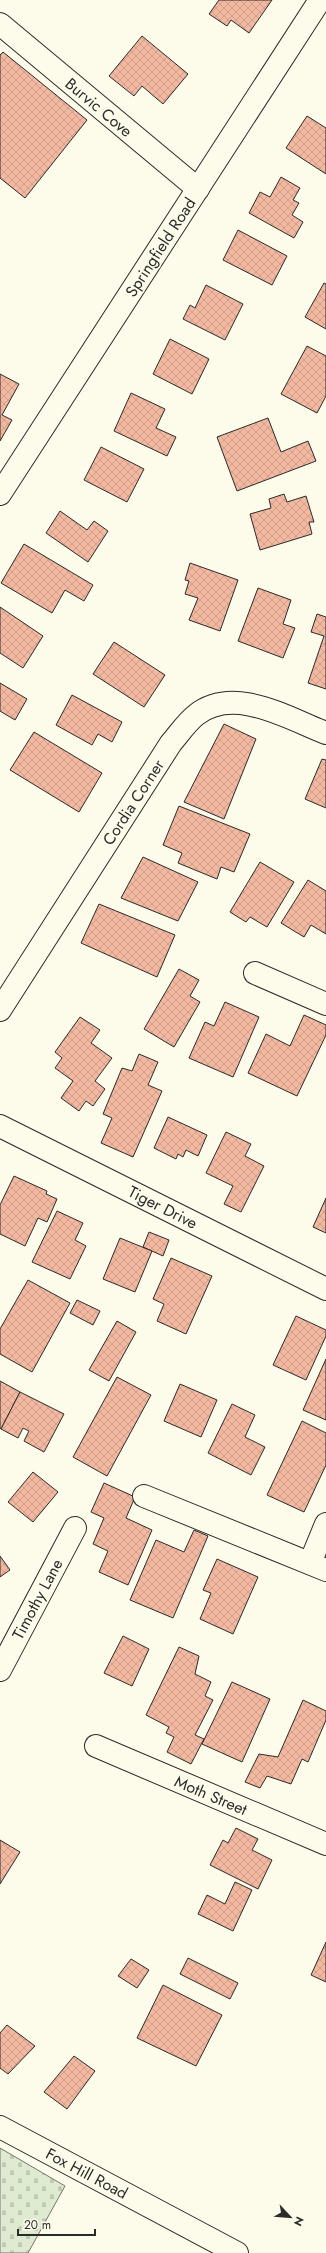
<svg xmlns="http://www.w3.org/2000/svg" width="326" height="2253" viewBox="0 0 326 2253" font-family="Jost,sans-serif">
<style>
.cemetery{fill:url(#cemetery-stones);stroke:#74746e}
.building{fill:url(#building-cross-hatch);stroke:#2b2b2b}
.lines{fill:none;stroke-linecap:round;stroke-linejoin:round}
.minor-casing{stroke:#2b2b2b;stroke-width:24}
.secondary-casing{stroke:#2b2b2b;stroke-width:24}
.minor{stroke:#fdfbea;stroke-width:22}
.secondary{stroke:#fdfbea;stroke-width:22}
.labels{text-anchor:middle;stroke-width:3;stroke-linejoin:round;paint-order:stroke}
.street-label{font-size:16px;fill:#2b2b2b;stroke:#fdfbea}
</style>
<defs>
<pattern id="cemetery-stones" width="16" height="16" patternUnits="userSpaceOnUse"><rect width="16" height="16" fill="#deebd1"/><path d="M2 7V4a2 2 0 0 1 4 0v3zM10 15v-3a2 2 0 0 1 4 0v3z" fill="#bfcab4"/></pattern>
<pattern id="building-cross-hatch" width="8" height="8" patternUnits="userSpaceOnUse"><rect width="8" height="8" fill="#f2b8a0"/><path d="M0 0l8 8M0 8l8-8" fill="none" stroke="#d09e8a"/></pattern>
</defs>
<rect width="100%" height="100%" fill="#fdfbea"/>
<polygon class="cemetery" points="0,2148 65,2186 28,2253 0,2253"/>
<g class="building">
<polygon points="219,0 272,0 249,33 231,20 227,26 209,14"/>
<polygon points="142,36 188,74 163,104 142,86 134,96 109,76"/>
<polygon points="3,52 87,120 25,198 0,178 0,55"/>
<polygon points="307,116 326,128 326,174 286,148"/>
<polygon points="281,177 300,188 293,200 299,203 292,215 303,222 294,238 249,213 260,192 270,197"/>
<polygon points="238,230 287,256 272,285 223,260"/>
<polygon points="324,283 326,284 326,329 305,317"/>
<polygon points="206,285 243,304 225,340 183,319 190,305 195,308"/>
<polygon points="170,339 209,359 192,394 153,374"/>
<polygon points="307,346 326,356 326,396 317,413 281,394"/>
<polygon points="0,374 19,384 2,415 12,420 0,441"/>
<polygon points="131,393 165,409 156,428 176,437 167,456 114,431"/>
<polygon points="268,418 281,452 308,441 316,461 237,491 217,437"/>
<polygon points="101,447 144,469 127,502 84,480"/>
<polygon points="284,494 287,502 306,496 314,522 309,522 312,534 260,550 250,514 271,508 269,499"/>
<polygon points="60,511 87,530 94,521 108,531 88,562 46,533"/>
<polygon points="24,544 93,585 84,601 65,590 52,613 1,583"/>
<polygon points="190,563 238,580 220,631 189,620 198,598 185,594 189,581 185,580"/>
<polygon points="258,588 291,600 283,624 295,628 283,658 238,641"/>
<polygon points="0,607 43,636 23,668 0,653"/>
<polygon points="317,614 326,617 326,689 308,683 324,636 311,632"/>
<polygon points="114,642 165,675 144,707 93,674"/>
<polygon points="0,683 27,699 15,720 0,711"/>
<polygon points="72,695 122,722 112,742 98,734 92,745 56,725"/>
<polygon points="224,724 256,739 224,819 184,802"/>
<polygon points="34,732 102,773 79,812 10,770"/>
<polygon points="322,759 326,760 326,808 305,799"/>
<polygon points="179,806 250,834 234,872 221,867 217,879 178,863 182,853 163,845"/>
<polygon points="143,857 198,882 178,921 121,898"/>
<polygon points="260,862 294,882 267,927 250,917 246,922 230,912"/>
<polygon points="308,880 326,891 326,934 311,925 304,937 281,923"/>
<polygon points="99,904 175,935 157,977 81,943"/>
<polygon points="179,969 199,980 190,996 200,1002 174,1047 144,1029"/>
<polygon points="225,1002 259,1017 233,1077 189,1058 205,1022 214,1026"/>
<polygon points="304,1015 326,1025 326,1035 297,1096 248,1073 266,1034 290,1046"/>
<polygon points="80,1017 100,1030 91,1043 112,1058 95,1081 105,1089 93,1106 86,1101 79,1111 61,1098 73,1081 55,1068 62,1058 55,1052"/>
<polygon points="139,1054 158,1062 148,1085 162,1091 133,1157 101,1143 112,1118 103,1114 122,1068 132,1071"/>
<polygon points="168,1117 207,1135 198,1156 186,1150 183,1157 178,1154 176,1159 154,1148"/>
<polygon points="226,1132 251,1144 245,1156 264,1166 241,1212 224,1204 233,1186 206,1173"/>
<polygon points="14,1176 47,1191 46,1194 57,1199 47,1222 38,1218 25,1246 0,1234 0,1205"/>
<polygon points="326,1198 326,1233 313,1227"/>
<polygon points="57,1211 83,1223 75,1240 86,1246 70,1279 32,1262"/>
<polygon points="149,1232 169,1240 163,1256 143,1247"/>
<polygon points="120,1238 152,1251 135,1292 103,1279"/>
<polygon points="171,1258 212,1276 186,1334 157,1321 164,1304 153,1299"/>
<polygon points="28,1280 70,1303 32,1372 0,1354 0,1329"/>
<polygon points="77,1300 100,1311 93,1325 70,1313"/>
<polygon points="296,1316 326,1330 326,1336 306,1380 273,1365"/>
<polygon points="117,1321 136,1332 109,1381 89,1370"/>
<polygon points="326,1359 326,1420 303,1410"/>
<polygon points="117,1377 151,1395 107,1476 73,1457"/>
<polygon points="0,1381 20,1392 1,1429 0,1428"/>
<polygon points="180,1384 217,1400 201,1437 164,1421"/>
<polygon points="20,1392 64,1414 44,1452 24,1441 29,1431 23,1428 18,1438 1,1429"/>
<polygon points="232,1404 255,1415 245,1437 265,1447 251,1475 208,1453"/>
<polygon points="302,1421 326,1433 326,1465 304,1512 267,1495"/>
<polygon points="33,1472 58,1492 33,1522 8,1502"/>
<polygon points="104,1483 135,1497 126,1518 152,1530 128,1585 99,1572 108,1551 93,1544 104,1518 91,1512"/>
<polygon points="194,1530 208,1536 173,1618 130,1600 156,1540 184,1552"/>
<polygon points="0,1556 10,1570 0,1577"/>
<polygon points="217,1559 258,1577 233,1634 200,1619 211,1593 203,1590"/>
<polygon points="123,1636 149,1649 132,1686 104,1673"/>
<polygon points="179,1647 199,1656 195,1674 211,1682 205,1696 213,1700 195,1735 204,1739 191,1764 167,1752 174,1737 166,1733 169,1727 146,1715"/>
<polygon points="232,1682 270,1699 242,1762 202,1744"/>
<polygon points="303,1700 326,1711 326,1720 308,1762 302,1759 291,1784 267,1776 260,1788 245,1782 259,1754 278,1757"/>
<polygon points="236,1828 258,1839 252,1850 272,1860 258,1889 210,1865 223,1840 228,1843"/>
<polygon points="0,1840 20,1852 0,1884"/>
<polygon points="235,1882 252,1890 233,1931 198,1914 207,1895 225,1904"/>
<polygon points="326,1942 326,1982 311,1975"/>
<polygon points="188,1958 238,1983 230,1999 180,1974"/>
<polygon points="131,1959 149,1970 137,1988 118,1976"/>
<polygon points="163,1985 222,2015 196,2066 137,2038"/>
<polygon points="7,2025 35,2046 8,2074 0,2068 0,2033"/>
<polygon points="74,2056 95,2071 67,2109 44,2092"/>
</g>
<g class="lines">
<g class="minor-casing">
<g id="minor">
<polyline points="0,24 198,189"/>
<polyline points="0,494 320,0"/>
<polyline points="255,973 326,1004"/>
<path d="M0,1010L171,743C179,734 186,723 196,715C234,685 287,718 326,733"/>
<polyline points="0,1126 326,1289"/>
<polyline points="144,1496 326,1570"/>
<polyline points="310,1563 326,1524"/>
<polyline points="0,1670 75,1528"/>
<polyline points="96,1746 326,1844"/>
</g>
</g>
<g class="secondary-casing">
<polyline id="secondary" points="0,2127 237,2253"/>
</g>
<use href="#minor" class="minor"/>
<use href="#secondary" class="secondary"/>
</g>
<g class="labels">
<g class="street-label">
<text transform="translate(99 107) rotate(40)" y="6">Burvic Cove</text>
<text transform="translate(160 247) rotate(-57)" y="6">Springfield Road</text>
<text transform="translate(133 802) rotate(-57)" y="6">Cordia Corner</text>
<text transform="translate(163 1207) rotate(27)" y="6">Tiger Drive</text>
<text transform="translate(37 1599) rotate(-62)" y="6">Timothy Lane</text>
<text transform="translate(211 1795) rotate(23)" y="6">Moth Street</text>
<text transform="translate(87 2173) rotate(28)" y="6">Fox Hill Road</text>
</g>
</g>
<g transform="translate(290 2217) rotate(116)" stroke="#fdfbea" stroke-width="3" paint-order="stroke">
<path d="M0-3L7 15L0 10L-7 15Z" fill="#2b2b2b"/>
<text y="-6" font-size="11" font-weight="bold" text-anchor="middle" fill="#2b2b2b">N</text>
</g>
<path d="M18 2229v6h77v-6" fill="none" stroke="#2b2b2b" stroke-width="2"/>
<text x="24" y="2229" font-size="12" fill="#2b2b2b" stroke="#fdfbea" stroke-width="3" paint-order="stroke">20 m</text>
</svg>
